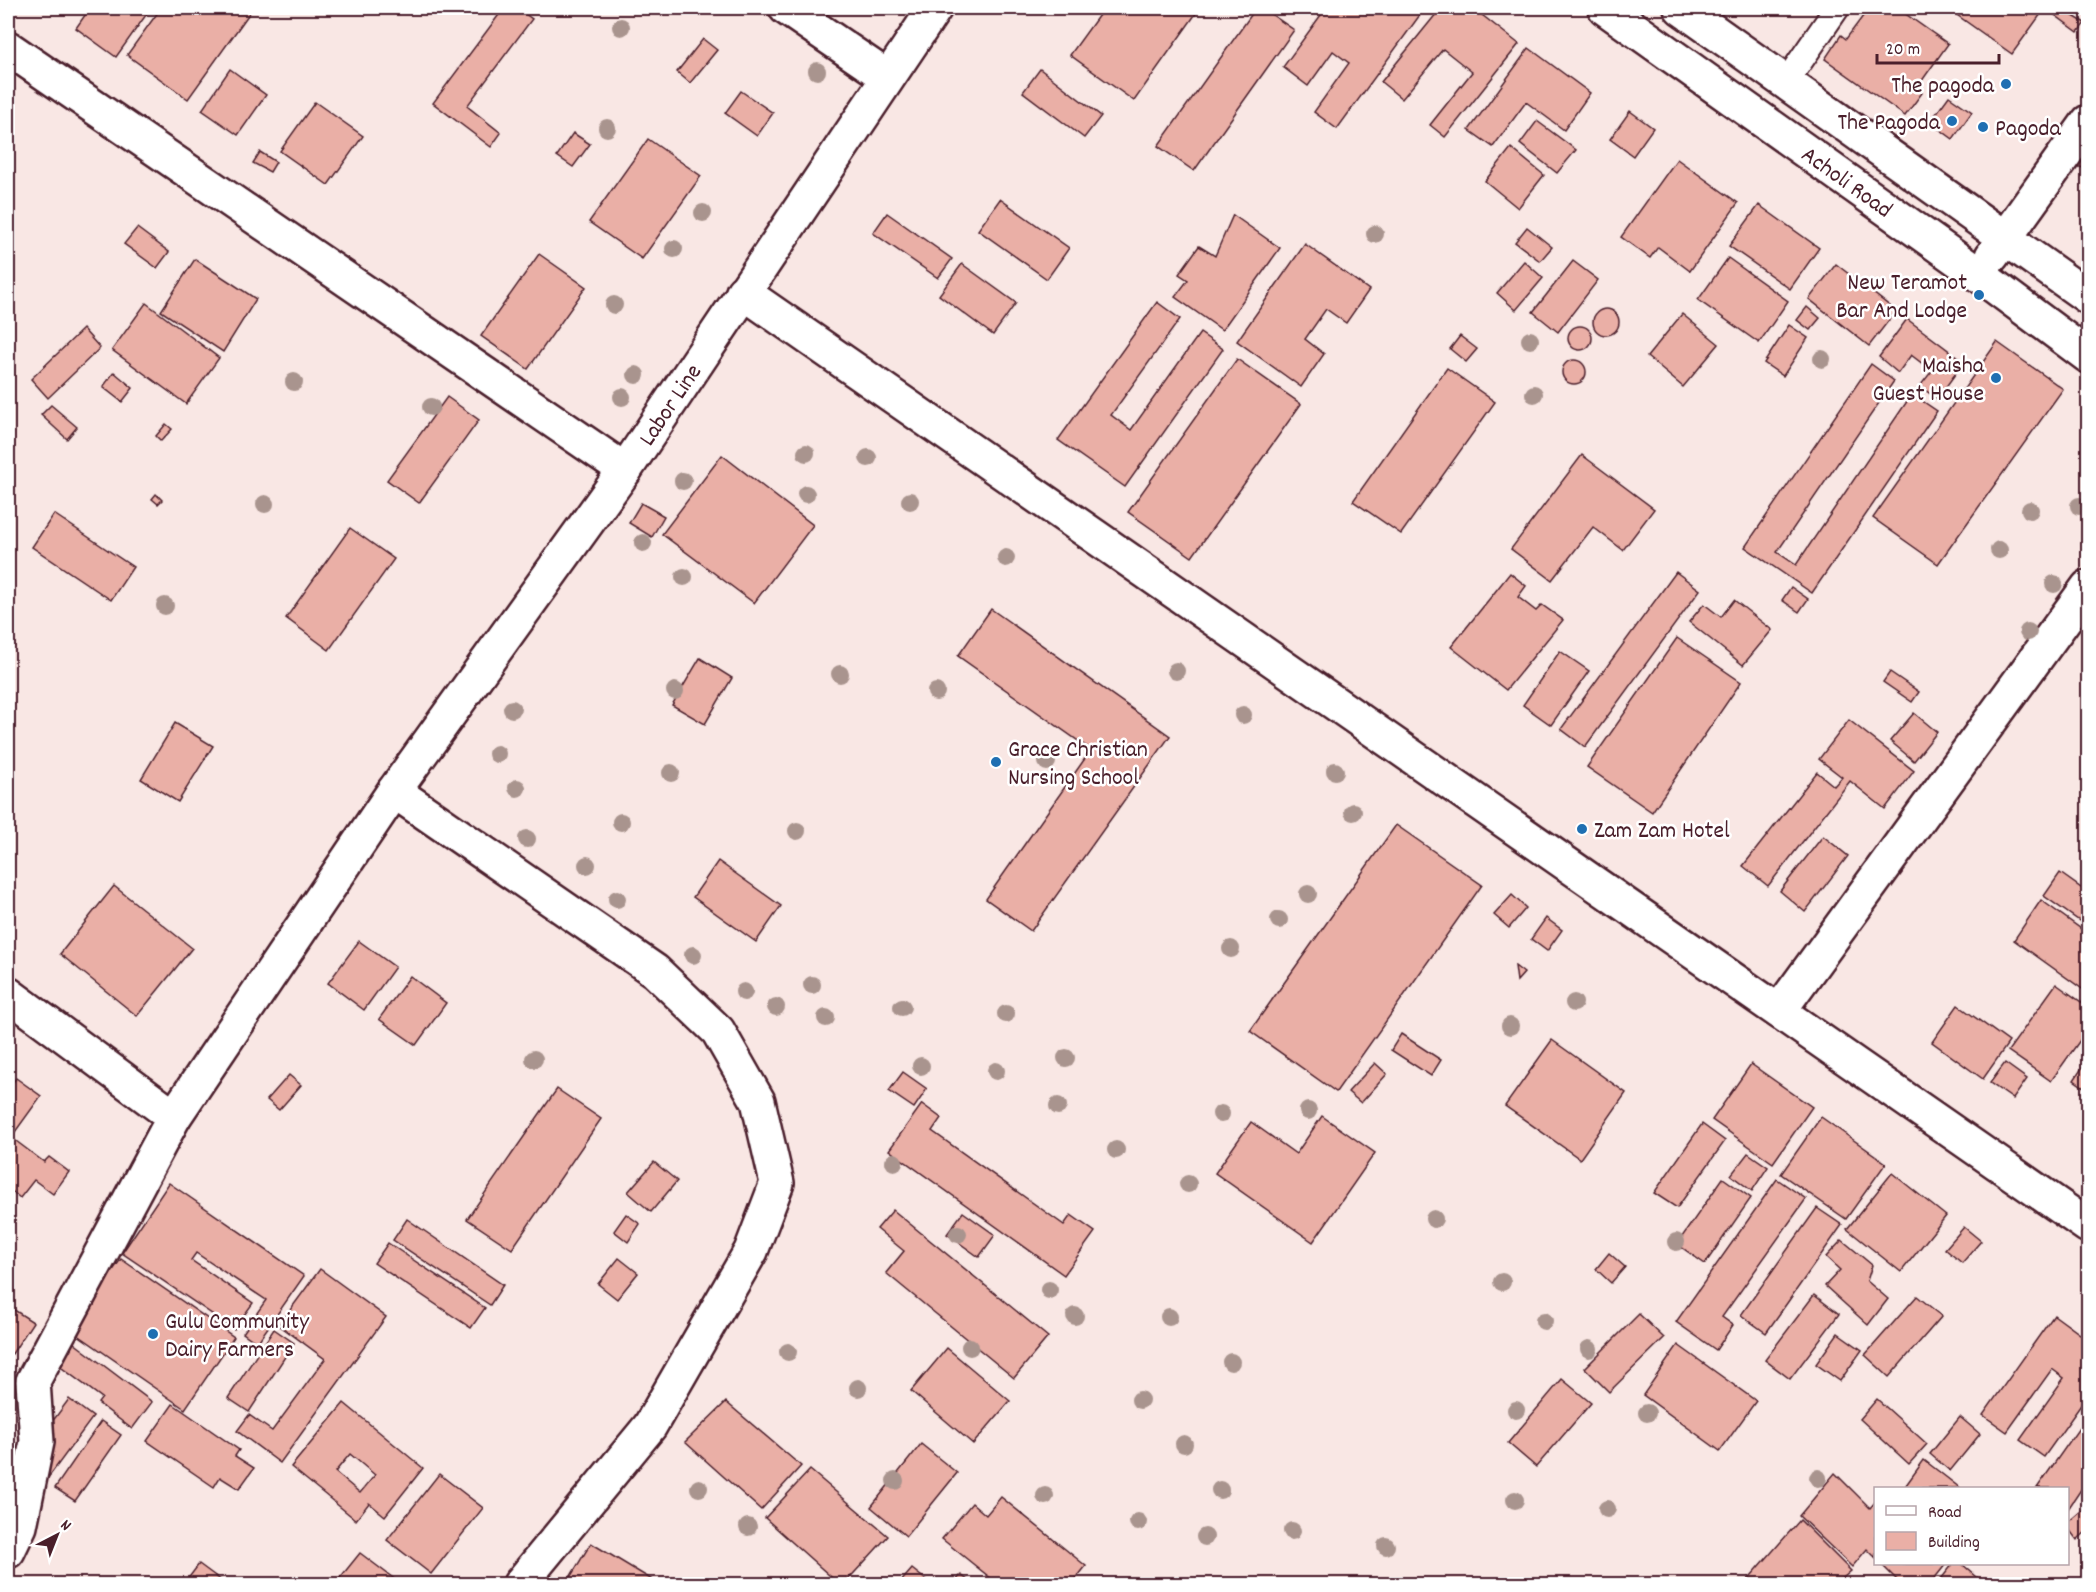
<svg xmlns="http://www.w3.org/2000/svg" width="2096" height="1592" viewBox="0 0 2096 1592" font-family="Dekko,sans-serif">
<style>
.building{fill:#eaafa6;stroke:#4a1f2b;stroke-width:1.5;fill-rule:evenodd}
.lines{fill:none;stroke-linecap:round;stroke-linejoin:round}
.lane-casing{stroke:#4a1f2b;stroke-width:28}
.street-casing{stroke:#4a1f2b;stroke-width:38}
.lane{stroke:#fff;stroke-width:24}
.street{stroke:#fff;stroke-width:33}
.tree{fill:#a9948e}
.poi-dot{fill:#1f6fb2;stroke:#fff;stroke-width:2}
.labels{text-anchor:middle;stroke-width:5;stroke-linejoin:round;paint-order:stroke}
.poi-label{font-size:24px;fill:#4a1f2b;stroke:#fff;text-anchor:end}
.street-label{font-size:24px;fill:#4a1f2b;stroke:#fff}
</style>
<rect width="100%" height="100%" fill="#f9e7e4"/>
<filter id="ink" filterUnits="userSpaceOnUse"><feTurbulence type="fractalNoise" baseFrequency=".0167" numOctaves="2"/><feDisplacementMap in="SourceGraphic" scale="12" xChannelSelector="R" yChannelSelector="G"/><feConvolveMatrix kernelMatrix="1 2 1 2 8 2 1 2 1" color-interpolation-filters="sRGB"/></filter>
<g filter="url(#ink)">
<g class="building">
<polygon points="90,8 151,8 116,57 76,28"/>
<polygon points="161,8 253,8 188,99 127,55"/>
<polygon points="504,8 517,8 532,19 467,106 501,133 491,147 433,103"/>
<polygon points="1104,8 1200,8 1134,101 1070,55"/>
<polygon points="1256,8 1262,8 1294,30 1194,171 1158,146"/>
<polygon points="1326,8 1425,8 1337,129 1314,112 1349,63 1333,51 1308,86 1283,67"/>
<polygon points="1441,8 1473,8 1519,44 1445,137 1430,125 1472,72 1443,49 1402,99 1381,82"/>
<polygon points="1869,8 1897,8 1948,44 1916,89 1922,93 1905,116 1825,59 1841,35 1846,39"/>
<polygon points="1947,8 2032,8 2041,14 2012,54"/>
<polygon points="2060,8 2085,23 2078,32 2055,15"/>
<polygon points="703,39 717,50 690,83 677,72"/>
<polygon points="1529,48 1590,93 1564,130 1526,102 1493,147 1469,130"/>
<polygon points="230,69 266,95 238,135 202,110"/>
<polygon points="1040,69 1101,116 1084,138 1023,92"/>
<polygon points="741,91 773,113 757,136 725,113"/>
<polygon points="1949,96 1972,112 1953,139 1930,122"/>
<polygon points="315,102 363,136 328,185 280,151"/>
<polygon points="1630,111 1653,128 1633,156 1610,139"/>
<polygon points="1537,121 1576,150 1557,173 1520,144"/>
<polygon points="573,133 590,144 573,167 557,156"/>
<polygon points="648,139 701,176 642,259 589,222"/>
<polygon points="1511,148 1544,175 1518,208 1485,181"/>
<polygon points="2078,151 2088,153 2088,169 2075,166"/>
<polygon points="260,152 276,162 270,172 253,163"/>
<polygon points="1677,159 1738,203 1690,271 1658,247 1650,258 1621,237"/>
<polygon points="1000,199 1069,248 1047,279 978,230"/>
<polygon points="1759,205 1819,248 1790,289 1729,246"/>
<polygon points="887,213 952,259 938,278 873,233"/>
<polygon points="1233,215 1280,248 1222,330 1175,297 1188,280 1179,274 1199,246 1215,256"/>
<polygon points="1527,227 1552,247 1540,261 1515,242"/>
<polygon points="137,228 169,252 157,268 124,244"/>
<polygon points="1305,244 1369,290 1346,323 1326,309 1305,339 1324,354 1301,387 1237,341"/>
<polygon points="539,254 586,287 528,369 481,336"/>
<polygon points="1728,258 1788,301 1759,343 1698,300"/>
<polygon points="195,259 256,299 223,352 161,311"/>
<polygon points="1524,261 1543,278 1516,310 1497,293"/>
<polygon points="1573,261 1598,280 1558,332 1533,312"/>
<polygon points="962,264 1016,303 993,335 939,295"/>
<polygon points="1836,264 1896,311 1869,346 1809,299"/>
<polygon points="1157,302 1180,319 1111,415 1131,430 1200,333 1223,349 1125,487 1058,440"/>
<polygon points="146,303 219,358 186,404 112,350"/>
<polygon points="1807,307 1820,318 1810,330 1797,320"/>
<circle cx="1606" cy="322" r="13"/>
<polygon points="1682,314 1719,344 1683,387 1647,357"/>
<polygon points="1907,319 1964,362 1937,399 1920,386 1932,371 1911,355 1898,373 1879,357"/>
<polygon points="1789,325 1808,338 1783,376 1764,363"/>
<circle cx="1580" cy="338" r="12"/>
<polygon points="83,329 100,348 48,398 31,379"/>
<polygon points="1460,336 1477,349 1466,362 1450,349"/>
<polygon points="1997,342 2063,389 1938,564 1873,518"/>
<polygon points="1237,359 1301,404 1192,557 1128,512"/>
<circle cx="1574" cy="372" r="12"/>
<polygon points="1871,364 1894,381 1777,552 1796,565 1912,394 1937,411 1812,593 1745,547"/>
<polygon points="1447,368 1495,402 1401,534 1353,501"/>
<polygon points="114,372 133,388 122,402 103,387"/>
<polygon points="447,397 479,420 419,503 387,480"/>
<polygon points="51,405 77,427 67,439 41,415"/>
<polygon points="166,424 172,429 161,441 156,436"/>
<polygon points="722,455 813,525 754,603 662,534"/>
<polygon points="1582,455 1654,509 1623,550 1593,527 1552,580 1511,549"/>
<polygon points="156,494 162,500 158,504 152,499"/>
<polygon points="641,503 664,516 652,537 629,523"/>
<polygon points="54,514 133,567 111,600 32,547"/>
<polygon points="350,528 394,559 329,650 286,618"/>
<polygon points="1676,572 1700,590 1585,747 1561,729"/>
<polygon points="1510,573 1526,586 1518,597 1536,611 1542,605 1563,620 1506,690 1451,647"/>
<polygon points="1791,587 1808,599 1799,612 1782,600"/>
<polygon points="1734,600 1772,630 1743,665 1689,622 1704,604 1721,617"/>
<polygon points="991,609 1170,736 1031,931 986,899 1091,750 958,656"/>
<polygon points="1677,638 1741,682 1652,812 1587,767"/>
<polygon points="1560,651 1589,671 1551,725 1523,705"/>
<polygon points="700,658 732,678 705,724 672,705"/>
<polygon points="1890,672 1919,692 1912,702 1883,682"/>
<polygon points="1914,713 1937,732 1914,761 1890,741"/>
<polygon points="1849,720 1914,771 1885,809 1850,781 1768,886 1743,866 1817,772 1834,786 1842,777 1819,759"/>
<polygon points="175,723 213,746 178,802 141,779"/>
<polygon points="1396,825 1482,885 1336,1092 1250,1031"/>
<polygon points="1823,836 1848,856 1805,912 1780,891"/>
<polygon points="718,861 781,906 756,942 693,897"/>
<polygon points="2060,873 2088,893 2088,927 2044,896"/>
<polygon points="114,886 192,948 137,1016 60,954"/>
<polygon points="1512,895 1526,908 1509,928 1494,915"/>
<polygon points="2041,900 2088,934 2088,993 2014,940"/>
<polygon points="1546,918 1562,930 1547,951 1531,939"/>
<polygon points="359,941 395,967 364,1010 328,983"/>
<polygon points="1515,966 1524,973 1517,981"/>
<polygon points="410,976 446,1003 416,1045 379,1019"/>
<polygon points="2056,984 2088,1007 2088,1029 2051,1081 2008,1051"/>
<polygon points="1958,1005 2009,1042 1983,1079 1932,1042"/>
<polygon points="8,1019 15,1026 8,1034"/>
<polygon points="1401,1034 1441,1060 1431,1076 1391,1050"/>
<polygon points="1552,1040 1626,1093 1580,1159 1505,1106"/>
<polygon points="2088,1059 2088,1090 2074,1080"/>
<polygon points="1375,1063 1387,1074 1361,1103 1348,1092"/>
<polygon points="2005,1063 2027,1079 2013,1099 1990,1083"/>
<polygon points="1751,1064 1812,1107 1773,1163 1712,1120"/>
<polygon points="903,1072 927,1089 914,1108 889,1091"/>
<polygon points="289,1075 301,1085 279,1110 267,1100"/>
<polygon points="16,1078 41,1096 15,1132 8,1127 8,1089"/>
<polygon points="557,1089 601,1119 512,1249 467,1219"/>
<polygon points="922,1104 941,1118 932,1131 1064,1225 1071,1215 1095,1232 1064,1275 889,1150"/>
<polygon points="1322,1116 1375,1153 1313,1242 1215,1173 1251,1122 1296,1154"/>
<polygon points="1821,1117 1886,1163 1846,1219 1781,1174"/>
<polygon points="1702,1124 1725,1141 1677,1208 1654,1193"/>
<polygon points="8,1135 44,1162 49,1157 69,1172 53,1194 34,1180 20,1198 8,1188"/>
<polygon points="1748,1153 1768,1167 1752,1191 1731,1175"/>
<polygon points="654,1162 677,1181 651,1212 628,1192"/>
<polygon points="1892,1173 1946,1216 1901,1272 1847,1229"/>
<polygon points="1723,1178 1751,1198 1705,1264 1677,1244"/>
<polygon points="1777,1179 1806,1199 1722,1317 1733,1325 1716,1350 1676,1322"/>
<polygon points="169,1183 304,1276 257,1343 243,1333 266,1300 196,1253 191,1260 253,1303 234,1329 122,1253"/>
<polygon points="1817,1208 1842,1225 1766,1333 1741,1315"/>
<polygon points="893,1210 1048,1337 1014,1378 886,1273 904,1251 877,1229"/>
<polygon points="963,1212 995,1235 979,1257 947,1234"/>
<polygon points="626,1214 640,1224 628,1242 614,1231"/>
<polygon points="407,1219 503,1285 490,1305 393,1240"/>
<polygon points="1964,1227 1981,1241 1962,1263 1945,1249"/>
<polygon points="1842,1240 1872,1265 1867,1281 1888,1299 1868,1325 1825,1286 1840,1270 1826,1257"/>
<polygon points="388,1243 485,1308 471,1328 374,1263"/>
<polygon points="1609,1253 1625,1267 1611,1283 1596,1269"/>
<polygon points="619,1258 638,1273 617,1299 598,1284"/>
<polygon points="121,1259 234,1337 185,1409 71,1330"/>
<polygon points="320,1269 386,1317 280,1463 237,1431 249,1415 272,1431 325,1359 279,1325"/>
<polygon points="1814,1295 1839,1314 1790,1379 1765,1360"/>
<polygon points="1917,1296 1942,1316 1889,1377 1865,1355"/>
<polygon points="8,1306 33,1322 12,1354 8,1351"/>
<polygon points="1639,1314 1664,1338 1609,1392 1585,1368"/>
<polygon points="2054,1315 2088,1340 2088,1395 2044,1457 2020,1440 2064,1378 2052,1369 2007,1432 1983,1415"/>
<polygon points="274,1329 294,1343 249,1412 228,1398"/>
<polygon points="1838,1333 1862,1350 1840,1381 1816,1364"/>
<polygon points="66,1337 152,1402 132,1429 98,1403 102,1398 50,1359"/>
<polygon points="1678,1345 1756,1401 1720,1451 1643,1395"/>
<polygon points="947,1348 1010,1401 973,1444 911,1391"/>
<polygon points="1562,1379 1591,1403 1536,1467 1508,1443"/>
<polygon points="69,1399 93,1417 48,1478 24,1460"/>
<polygon points="1877,1399 1927,1444 1909,1464 1860,1419"/>
<polygon points="726,1402 801,1466 761,1510 685,1442"/>
<path d="M344,1403L423,1468L385,1516L369,1503L356,1520L291,1467ZM350,1454L375,1475L360,1493L335,1472Z"/>
<polygon points="173,1404 239,1450 235,1456 254,1468 239,1489 220,1477 214,1487 147,1441"/>
<polygon points="1960,1417 1980,1434 1950,1471 1930,1454"/>
<polygon points="101,1421 121,1435 75,1501 55,1488"/>
<polygon points="2079,1428 2088,1435 2088,1479 2068,1509 2068,1488 2037,1488"/>
<polygon points="921,1444 957,1473 906,1536 871,1507"/>
<polygon points="1924,1460 1960,1488 1909,1488 1906,1485"/>
<polygon points="810,1470 888,1536 844,1584 839,1584 765,1518"/>
<polygon points="1835,1473 1870,1508 1876,1501 1876,1558 1867,1549 1852,1567 1799,1516"/>
<polygon points="439,1474 483,1508 431,1574 387,1540"/>
<polygon points="1001,1497 1086,1566 1074,1581 1078,1584 998,1584 942,1539 972,1503 986,1515"/>
<polygon points="2088,1505 2088,1530 2077,1540 2068,1528 2068,1522"/>
<polygon points="1800,1520 1851,1571 1836,1584 1744,1584"/>
<polygon points="591,1543 659,1584 566,1584"/>
<polygon points="360,1553 401,1584 335,1584"/>
<polygon points="199,1564 226,1584 184,1584"/>
<polygon points="1881,1564 1946,1564 1930,1584 1901,1584"/>
<polygon points="1953,1564 1962,1564 1985,1584 1937,1584"/>
<polygon points="912,1569 931,1584 899,1584"/>
<polygon points="961,1575 973,1584 953,1584"/>
</g>
<g class="lines">
<g class="lane-casing">
<polyline id="lane" points="1786,82 1837,8"/>
</g>
<g class="street-casing">
<g id="street">
<polyline points="786,8 887,77"/>
<path id="s1" d="M1605,8L1978,274L2088,356"/>
<polyline points="1681,8 2088,297"/>
<polyline points="8,48 625,470"/>
<polyline points="1992,256 2088,122"/>
<polyline points="743,292 2088,1226"/>
<polyline points="394,791 655,971 718,1031 758,1101 777,1183 751,1251 650,1426 520,1584"/>
<polyline points="8,994 174,1117 33,1381 37,1442 20,1526 8,1551"/>
<polyline points="1779,1011 2088,587"/>
<path id="s2" d="M174,1117L394,791L625,470L935,8"/>
</g>
</g>
<use href="#lane" class="lane"/>
<use href="#street" class="street"/>
</g>
<g class="tree">
<circle cx="621" cy="27" r="9"/>
<circle cx="817" cy="71" r="9"/>
<circle cx="607" cy="128" r="9"/>
<circle cx="703" cy="213" r="9"/>
<circle cx="1375" cy="234" r="9"/>
<circle cx="674" cy="249" r="9"/>
<circle cx="614" cy="305" r="9"/>
<circle cx="1530" cy="340" r="9"/>
<circle cx="1822" cy="359" r="9"/>
<circle cx="636" cy="375" r="9"/>
<circle cx="294" cy="382" r="9"/>
<circle cx="1534" cy="394" r="9"/>
<circle cx="622" cy="397" r="9"/>
<circle cx="431" cy="407" r="9"/>
<circle cx="806" cy="453" r="9"/>
<circle cx="868" cy="458" r="9"/>
<circle cx="683" cy="481" r="9"/>
<circle cx="806" cy="494" r="9"/>
<circle cx="910" cy="501" r="9"/>
<circle cx="265" cy="504" r="9"/>
<circle cx="2079" cy="506" r="9"/>
<circle cx="2030" cy="510" r="9"/>
<circle cx="643" cy="543" r="9"/>
<circle cx="1999" cy="550" r="9"/>
<circle cx="1006" cy="558" r="9"/>
<circle cx="684" cy="577" r="9"/>
<circle cx="2054" cy="584" r="9"/>
<circle cx="165" cy="606" r="9"/>
<circle cx="2028" cy="632" r="9"/>
<circle cx="1176" cy="671" r="9"/>
<circle cx="840" cy="674" r="9"/>
<circle cx="675" cy="691" r="9"/>
<circle cx="936" cy="692" r="9"/>
<circle cx="512" cy="709" r="9"/>
<circle cx="1243" cy="715" r="9"/>
<circle cx="497" cy="754" r="9"/>
<circle cx="1047" cy="762" r="9"/>
<circle cx="1335" cy="771" r="9"/>
<circle cx="671" cy="773" r="9"/>
<circle cx="517" cy="788" r="9"/>
<circle cx="1353" cy="812" r="9"/>
<circle cx="621" cy="822" r="9"/>
<circle cx="797" cy="831" r="9"/>
<circle cx="527" cy="839" r="9"/>
<circle cx="587" cy="865" r="9"/>
<circle cx="1308" cy="894" r="9"/>
<circle cx="617" cy="899" r="9"/>
<circle cx="1279" cy="920" r="9"/>
<circle cx="1231" cy="949" r="9"/>
<circle cx="693" cy="955" r="9"/>
<circle cx="812" cy="985" r="9"/>
<circle cx="744" cy="992" r="9"/>
<circle cx="1574" cy="1003" r="9"/>
<circle cx="776" cy="1007" r="9"/>
<circle cx="902" cy="1007" r="9"/>
<circle cx="1006" cy="1014" r="9"/>
<circle cx="826" cy="1018" r="9"/>
<circle cx="1510" cy="1026" r="9"/>
<circle cx="1066" cy="1058" r="9"/>
<circle cx="534" cy="1059" r="9"/>
<circle cx="921" cy="1066" r="9"/>
<circle cx="996" cy="1071" r="9"/>
<circle cx="1058" cy="1106" r="9"/>
<circle cx="1308" cy="1111" r="9"/>
<circle cx="1221" cy="1114" r="9"/>
<circle cx="1116" cy="1150" r="9"/>
<circle cx="894" cy="1162" r="9"/>
<circle cx="1188" cy="1184" r="9"/>
<circle cx="1434" cy="1219" r="9"/>
<circle cx="958" cy="1234" r="9"/>
<circle cx="1676" cy="1242" r="9"/>
<circle cx="1502" cy="1282" r="9"/>
<circle cx="1049" cy="1290" r="9"/>
<circle cx="1075" cy="1316" r="9"/>
<circle cx="1169" cy="1317" r="9"/>
<circle cx="1544" cy="1321" r="9"/>
<circle cx="970" cy="1347" r="9"/>
<circle cx="1589" cy="1349" r="9"/>
<circle cx="788" cy="1352" r="9"/>
<circle cx="1231" cy="1362" r="9"/>
<circle cx="858" cy="1388" r="9"/>
<circle cx="1140" cy="1400" r="9"/>
<circle cx="1516" cy="1410" r="9"/>
<circle cx="1647" cy="1413" r="9"/>
<circle cx="1184" cy="1444" r="9"/>
<circle cx="1818" cy="1478" r="9"/>
<circle cx="895" cy="1481" r="9"/>
<circle cx="699" cy="1488" r="9"/>
<circle cx="1220" cy="1490" r="9"/>
<circle cx="1045" cy="1496" r="9"/>
<circle cx="1515" cy="1500" r="9"/>
<circle cx="1607" cy="1509" r="9"/>
<circle cx="1138" cy="1522" r="9"/>
<circle cx="748" cy="1527" r="9"/>
<circle cx="1292" cy="1531" r="9"/>
<circle cx="1205" cy="1537" r="9"/>
<circle cx="1386" cy="1546" r="9"/>
</g>
</g>
<g class="poi-dot">
<circle cx="2006" cy="84" r="6"/>
<circle cx="1952" cy="121" r="6"/>
<circle cx="1983" cy="127" r="6"/>
<circle cx="1979" cy="295" r="6"/>
<circle cx="1996" cy="378" r="6"/>
<circle cx="996" cy="762" r="6"/>
<circle cx="1582" cy="829" r="6"/>
<circle cx="153" cy="1334" r="6"/>
</g>
<g class="labels">
<g class="poi-label">
<text x="1994" y="92">The pagoda</text>
<text x="1940" y="129">The Pagoda</text>
<text x="1995" y="135" text-anchor="start">Pagoda</text>
<text x="1967" y="289">New Teramot<tspan x="1967" dy="28">Bar And Lodge</tspan></text>
<text x="1984" y="372">Maisha<tspan x="1984" dy="28">Guest House</tspan></text>
<text x="1008" y="756" text-anchor="start">Grace Christian<tspan x="1008" dy="28">Nursing School</tspan></text>
<text x="1594" y="837" text-anchor="start">Zam Zam Hotel</text>
<text x="165" y="1328" text-anchor="start">Gulu Community<tspan x="165" dy="28">Dairy Farmers</tspan></text>
</g>
<g class="street-label">
<text dy="8" stroke="none"><textPath href="#s1" startOffset="298">Acholi Road</textPath></text>
<text dy="8" stroke="none"><textPath href="#s2" startOffset="868">Labor Line</textPath></text>
</g>
</g>
<rect width="2096" height="1592" fill="none" stroke="#fff" stroke-width="30"/>
<rect x="15" y="15" width="2066" height="1562" fill="none" stroke="#4a1f2b" stroke-width="2" filter="url(#ink)"/>
<rect x="1874" y="1487" width="195" height="78" fill="#ffffff" stroke="#b7a5aa" stroke-width="1.5"/>
<rect x="1886" y="1506" width="30" height="9" fill="#ffffff" stroke="#b7a5aa" stroke-width="1.5"/>
<text x="1928" y="1517" font-size="18" fill="#4a1f2b">Road</text>
<rect x="1886" y="1532" width="30" height="18" fill="#eaafa6" stroke="#b7a5aa" stroke-width="1.5"/>
<text x="1928" y="1547" font-size="18" fill="#4a1f2b">Building</text>
<g transform="translate(57 1535) rotate(42)" stroke="#ffffff" stroke-width="4.5" paint-order="stroke">
<path d="M0-4.5L10 22L0 15L-10 22Z" fill="#4a1f2b"/>
<text y="-9" font-size="16" font-weight="bold" text-anchor="middle" fill="#4a1f2b">N</text>
</g>
<path d="M1877 54v9h122v-9" fill="none" stroke="#4a1f2b" stroke-width="3"/>
<text x="1886" y="54" font-size="18" fill="#4a1f2b" stroke="#ffffff" stroke-width="4.5" paint-order="stroke">20 m</text>
</svg>
